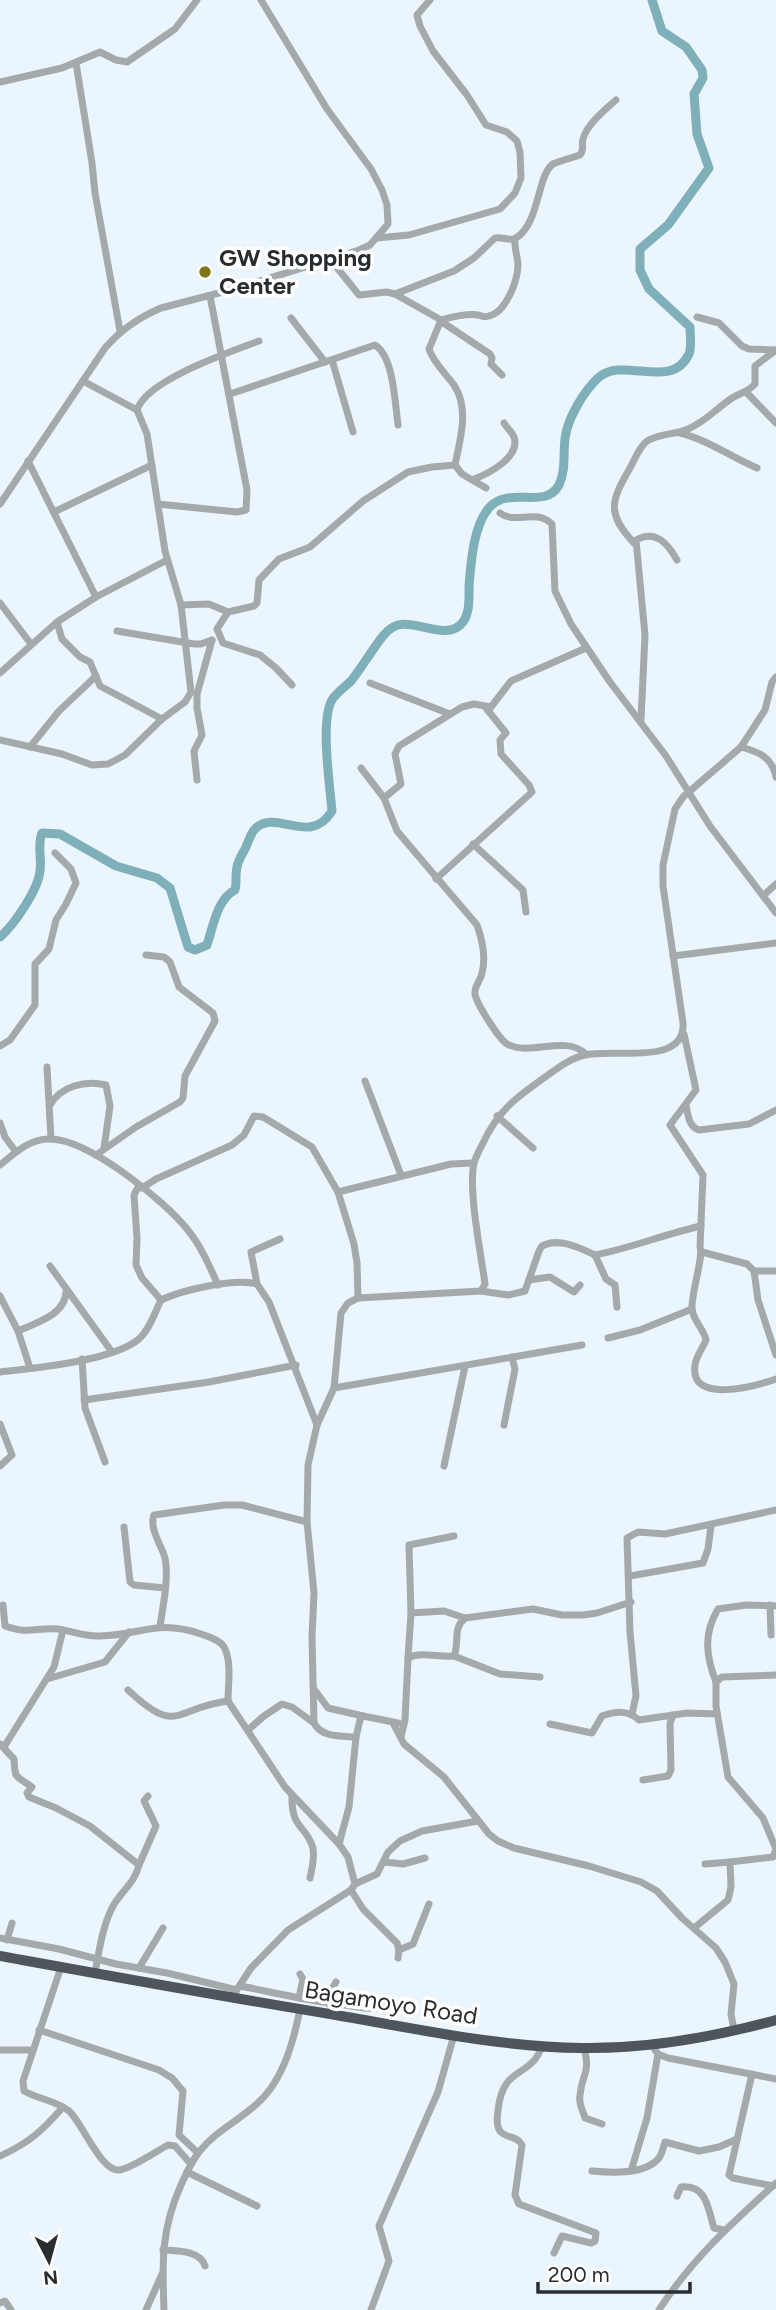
<svg xmlns="http://www.w3.org/2000/svg" width="776" height="2310" viewBox="0 0 776 2310" font-family="Figtree,sans-serif">
<style>
.lines{fill:none;stroke-linecap:round;stroke-linejoin:round}
.river{stroke:#7fafb8;stroke-width:9}
.minor{stroke:#a4a9ac;stroke-width:7}
.highway{stroke:#4d565d;stroke-width:10}
.poi-dot{fill:#7f771b;stroke:#fff;stroke-width:2.5}
.labels{text-anchor:middle;stroke-width:7;stroke-linejoin:round;paint-order:stroke}
.poi-label{font-size:24px;font-weight:bold;fill:#292d30;stroke:#fff;text-anchor:start}
.street-label{font-size:24px;fill:#292d30;stroke:#fff}
</style>
<rect width="100%" height="100%" fill="#ebf5fe"/>
<g class="lines">
<path class="river" d="M0,937C14,925 38,890 40,871C42,859 37,845 42,833L60,834L116,866L157,878L170,888L188,947L195,950L207,945C213,927 217,899 235,890C237,882 235,875 237,867C238,860 243,853 246,847C249,840 251,832 256,828C277,809 310,847 332,811C330,786 320,720 332,700C336,693 345,687 351,681C356,675 361,667 366,660C375,648 384,629 398,625C418,620 448,642 463,622C470,612 469,598 469,586C471,563 473,528 488,509C508,484 545,511 559,485C567,468 562,450 566,433C570,415 584,391 598,378C623,355 671,392 689,354C692,347 690,335 690,327L649,289L640,270V249L668,225L709,168L697,134L694,94L703,78L702,70L686,47L662,31L652,0"/>
<g class="minor">
<polyline points="76,63 92,163 95,193 120,331"/>
<polyline points="0,82 62,68 100,52 116,60 127,62 175,29 197,0"/>
<polyline points="377,238 409,235 500,209 515,193 521,178 520,152 517,141 507,132 486,125 467,95 433,51 420,26 417,15 430,0"/>
<path d="M330,259L359,295L387,292L395,294L441,320L429,349C433,362 446,374 454,385C470,409 460,439 455,465L462,474L486,488"/>
<path d="M395,294L454,271L474,258L495,238C502,236 510,242 516,238C540,223 537,175 553,164C561,160 572,158 580,155C585,149 581,147 583,139C587,124 605,110 616,100"/>
<polyline points="697,317 719,323 742,346 749,349 775,350"/>
<polyline points="291,318 325,362"/>
<path d="M441,320C450,317 470,313 478,315C485,316 482,318 489,316C506,312 517,282 518,266C518,257 514,249 515,239"/>
<polyline points="442,322 490,354 492,358 491,364 502,375"/>
<polyline points="332,360 353,432"/>
<polyline points="746,392 776,423"/>
<path d="M230,394L375,345C394,357 395,404 398,425"/>
<path d="M137,410C146,380 230,352 259,341"/>
<path d="M680,433C708,440 731,457 757,468"/>
<polyline points="28,461 96,597"/>
<path d="M474,479C488,474 521,457 514,437C512,432 506,427 504,423"/>
<path d="M0,504L105,348C122,329 138,318 161,308L238,288L359,250L370,245L388,224L387,205L382,190L371,169L327,109L261,0"/>
<polyline points="158,504 237,512 246,510 247,490 210,296"/>
<polyline points="54,512 152,465"/>
<path d="M500,513C516,525 535,508 552,524L555,591L571,624L610,682L666,756L710,826L776,913"/>
<path d="M634,543C606,513 611,501 630,468C635,459 639,447 647,441C660,433 675,435 688,429C705,422 717,408 732,398C740,393 748,392 755,384V366L776,350"/>
<polyline points="0,603 31,644"/>
<polyline points="181,605 209,604 228,612"/>
<polyline points="57,622 62,639 80,657 90,662 100,686 162,719"/>
<polyline points="117,631 194,644 201,644 212,640"/>
<polyline points="0,673 57,622 96,597 167,560"/>
<polyline points="370,683 450,714"/>
<polyline points="292,685 276,668 260,655 223,643 217,629 228,612 254,606 257,603 259,580 279,559 310,547 363,501 408,472 432,467 455,465"/>
<path d="M641,720L645,635L636,540C656,529 668,544 677,560"/>
<polyline points="0,740 62,754 92,765 108,764 125,755 162,719 185,702 191,692 181,605 165,551 147,434 137,410 83,381"/>
<polyline points="30,747 59,711 96,676"/>
<path d="M741,747C759,752 772,757 776,777"/>
<path d="M361,768L384,798L397,831L477,925C482,939 486,958 482,973C481,980 474,986 475,994C476,1003 499,1039 507,1044C531,1057 564,1034 586,1054"/>
<polyline points="197,780 194,751 202,735 197,708 197,694 212,640"/>
<polyline points="384,798 401,784 395,754 399,746 462,707 474,704 491,707 511,681 586,648"/>
<polyline points="473,844 523,890 526,912"/>
<polyline points="436,879 532,792 529,785 501,754 500,740 506,733 486,708"/>
<polyline points="764,895 776,884"/>
<polyline points="673,956 776,943"/>
<path d="M684,1034L696,1090L670,1125L703,1175L700,1247C704,1256 691,1293 692,1309C693,1321 704,1329 706,1340C703,1348 696,1356 695,1365C689,1405 756,1386 776,1379"/>
<polyline points="0,1046 10,1040 35,1005 35,964 49,949 56,920 66,904 76,883 71,869 55,853"/>
<polyline points="47,1067 51,1139"/>
<polyline points="365,1081 401,1175"/>
<path d="M50,1105C61,1086 85,1080 106,1085L110,1106L104,1148"/>
<path d="M686,1105C688,1114 688,1126 699,1130L749,1124L776,1110"/>
<polyline points="497,1116 533,1148"/>
<polyline points="0,1123 5,1137 16,1152"/>
<polyline points="96,1155 136,1127 180,1102 183,1098 185,1076 215,1021 213,1013 179,987 170,962 164,957 146,955"/>
<path d="M0,1165C15,1153 30,1138 51,1139C89,1140 164,1200 187,1229C201,1246 209,1265 218,1285"/>
<polyline points="139,1185 134,1195 137,1238 136,1265 142,1278 161,1300"/>
<polyline points="142,1188 156,1179 232,1145 244,1135 254,1116 263,1117 312,1147 338,1192 354,1244 357,1263 358,1298"/>
<polyline points="338,1192 451,1164 474,1163"/>
<polyline points="702,1252 747,1264 754,1271 758,1300 776,1355"/>
<path d="M595,1255C631,1248 665,1234 701,1226"/>
<polyline points="50,1266 112,1352"/>
<polyline points="754,1271 776,1271"/>
<polyline points="529,1280 550,1277 574,1292 580,1285"/>
<polyline points="257,1284 251,1252 280,1239"/>
<path d="M481,1291L508,1295L525,1291L539,1251L542,1246C558,1237 580,1248 595,1255L606,1279L615,1285L617,1307"/>
<polyline points="0,1296 18,1331 30,1368"/>
<path d="M18,1331C36,1323 65,1315 66,1292"/>
<polyline points="608,1338 640,1330 692,1309"/>
<polyline points="82,1359 85,1408 105,1462"/>
<path d="M0,1372C35,1368 113,1361 139,1339C150,1329 155,1312 161,1300C182,1290 234,1278 257,1284L269,1302L317,1425"/>
<polyline points="334,1388 582,1345"/>
<polyline points="84,1400 209,1382 296,1365"/>
<polyline points="0,1424 12,1455 0,1466"/>
<polyline points="504,1425 515,1369 512,1357"/>
<polyline points="444,1466 465,1366"/>
<polyline points="124,1527 130,1582 134,1585 165,1588"/>
<polyline points="630,1576 703,1563 708,1549 711,1526"/>
<path d="M3,1605L5,1626C30,1635 36,1627 58,1629C72,1631 85,1637 100,1636C142,1635 156,1619 201,1634C209,1637 220,1640 224,1647C232,1661 228,1685 228,1701L285,1787L339,1844"/>
<polyline points="770,1605 771,1635"/>
<polyline points="411,1613 444,1611 465,1618 533,1609 562,1615 583,1615 597,1613 631,1602"/>
<path d="M160,1626C163,1607 169,1577 165,1558C161,1544 149,1529 154,1515L224,1505H242L307,1522"/>
<polyline points="454,1656 500,1674 540,1677"/>
<polyline points="408,1658 411,1613 409,1545 454,1536"/>
<polyline points="47,1679 105,1662 129,1632"/>
<path d="M716,1682C706,1656 703,1634 718,1609L746,1605L776,1606"/>
<polyline points="314,1689 328,1708 363,1716"/>
<path d="M128,1690C178,1737 173,1708 228,1701"/>
<polyline points="632,1714 636,1696 630,1632 627,1538 638,1532 665,1534 776,1510"/>
<polyline points="393,1723 404,1744 444,1777 489,1834 498,1841 514,1848 589,1866 641,1882 657,1891 682,1918 716,1948 725,1962 734,1984 731,2014 734,2030"/>
<path d="M550,1724L592,1733L602,1716C616,1711 628,1710 639,1720L687,1713L717,1714"/>
<polyline points="248,1730 264,1716 282,1704 292,1707 314,1723"/>
<polyline points="356,1737 360,1720 363,1716 398,1723"/>
<path d="M401,1737L405,1720L408,1658C422,1651 439,1658 454,1656C460,1642 452,1629 465,1618"/>
<path d="M0,1744L14,1759C15,1780 15,1775 32,1787L27,1793L29,1797L56,1808L90,1826L139,1865C135,1883 120,1892 112,1908C102,1928 99,1952 95,1973"/>
<polyline points="4,1747 54,1667 63,1630"/>
<polyline points="643,1780 668,1776 671,1770 670,1723 673,1715"/>
<path d="M292,1795C291,1830 306,1824 313,1848C315,1858 312,1868 310,1878"/>
<polyline points="384,1862 403,1864 425,1858"/>
<polyline points="705,1864 730,1862"/>
<polyline points="139,1865 156,1826 144,1801 148,1796"/>
<polyline points="355,1884 377,1874 388,1852 400,1841 422,1831 478,1821"/>
<polyline points="351,1890 363,1909 397,1943 399,1950 398,1958"/>
<polyline points="694,1928 728,1900 731,1887 730,1862 773,1857 776,1849 763,1818 728,1777 716,1706 716,1682 722,1677 776,1675"/>
<polyline points="0,1938 59,1949 116,1964 167,1973 237,1990"/>
<polyline points="7,1940 12,1923"/>
<polyline points="399,1950 413,1944 429,1904"/>
<path d="M61,1967L23,2081L24,2091C38,2099 57,2101 69,2111C82,2122 101,2173 120,2170C134,2167 155,2152 168,2145L175,2146L191,2164"/>
<polyline points="139,1968 163,1928"/>
<path d="M240,1986C272,1992 304,2000 337,2004C356,2006 372,2012 391,2005"/>
<path d="M232,1997L251,1968L288,1930L351,1890L355,1884L348,1857L339,1844L349,1807L356,1737C341,1736 322,1738 314,1723L312,1637L314,1593L307,1522L308,1465L317,1425L334,1388L341,1313L348,1303L358,1298L481,1291L485,1284C481,1254 468,1190 474,1163C476,1156 480,1149 483,1143C499,1109 518,1096 548,1075C559,1067 571,1058 585,1055C613,1048 686,1067 683,1023L663,886V865L675,809L683,797L741,747L765,710L772,682L776,677"/>
<polyline points="299,1998 303,1979 300,1974"/>
<polyline points="329,2004 333,1987 336,1982"/>
<polyline points="39,2030 159,2070 172,2078 183,2091 179,2135 198,2153"/>
<polyline points="651,2044 658,2054 668,2058 776,2079"/>
<path d="M542,2046C531,2079 503,2064 498,2110C497,2117 496,2126 500,2131C506,2139 517,2135 522,2145L515,2195L519,2204L596,2233L595,2241L591,2243L562,2236L554,2253"/>
<path d="M584,2048C591,2074 582,2073 580,2095C578,2103 583,2111 585,2118L602,2124"/>
<polyline points="0,2050 33,2050"/>
<polyline points="752,2074 729,2175 733,2178 773,2186"/>
<path d="M0,2156C29,2143 42,2131 63,2107"/>
<path d="M592,2171C612,2173 645,2175 659,2158C662,2154 663,2148 665,2142L699,2151L719,2147L737,2139"/>
<polyline points="631,2171 647,2118 658,2054"/>
<polyline points="187,2172 257,2206"/>
<path d="M677,2196L681,2187C707,2184 708,2209 714,2228L724,2230"/>
<path d="M163,2250C177,2251 200,2250 205,2266"/>
<polyline points="0,2303 5,2301 11,2310"/>
<polyline points="146,2310 162,2274"/>
<path d="M164,2310C162,2263 161,2229 181,2185C186,2174 191,2162 199,2152C215,2132 233,2124 252,2108C282,2085 293,2044 300,2009"/>
<polyline points="371,2310 389,2261 379,2226 438,2092 454,2035"/>
<path d="M659,2310C691,2260 733,2222 776,2183"/>
</g>
<path class="highway" d="M0,1956C110,1976 219,1996 330,2014C413,2028 497,2047 582,2048C647,2049 714,2037 776,2020"/>
</g>
<circle class="poi-dot" cx="205" cy="272" r="7"/>
<g class="labels">
<g class="poi-label">
<text x="219" y="266">GW Shopping<tspan x="219" dy="28">Center</tspan></text>
</g>
<g class="street-label">
<text transform="translate(391 2003) rotate(9)" y="8">Bagamoyo Road</text>
</g>
</g>
<g transform="translate(49 2261) rotate(174)" stroke="#ffffff" stroke-width="5" paint-order="stroke">
<path d="M0-5L12 26L0 18L-12 26Z" fill="#292d30"/>
<text y="-10" font-size="19" font-weight="bold" text-anchor="middle" fill="#292d30">N</text>
</g>
<path d="M538 2282v10h152v-10" fill="none" stroke="#292d30" stroke-width="3.5"/>
<text x="548" y="2282" font-size="21" fill="#292d30" stroke="#ffffff" stroke-width="5" paint-order="stroke">200 m</text>
</svg>
